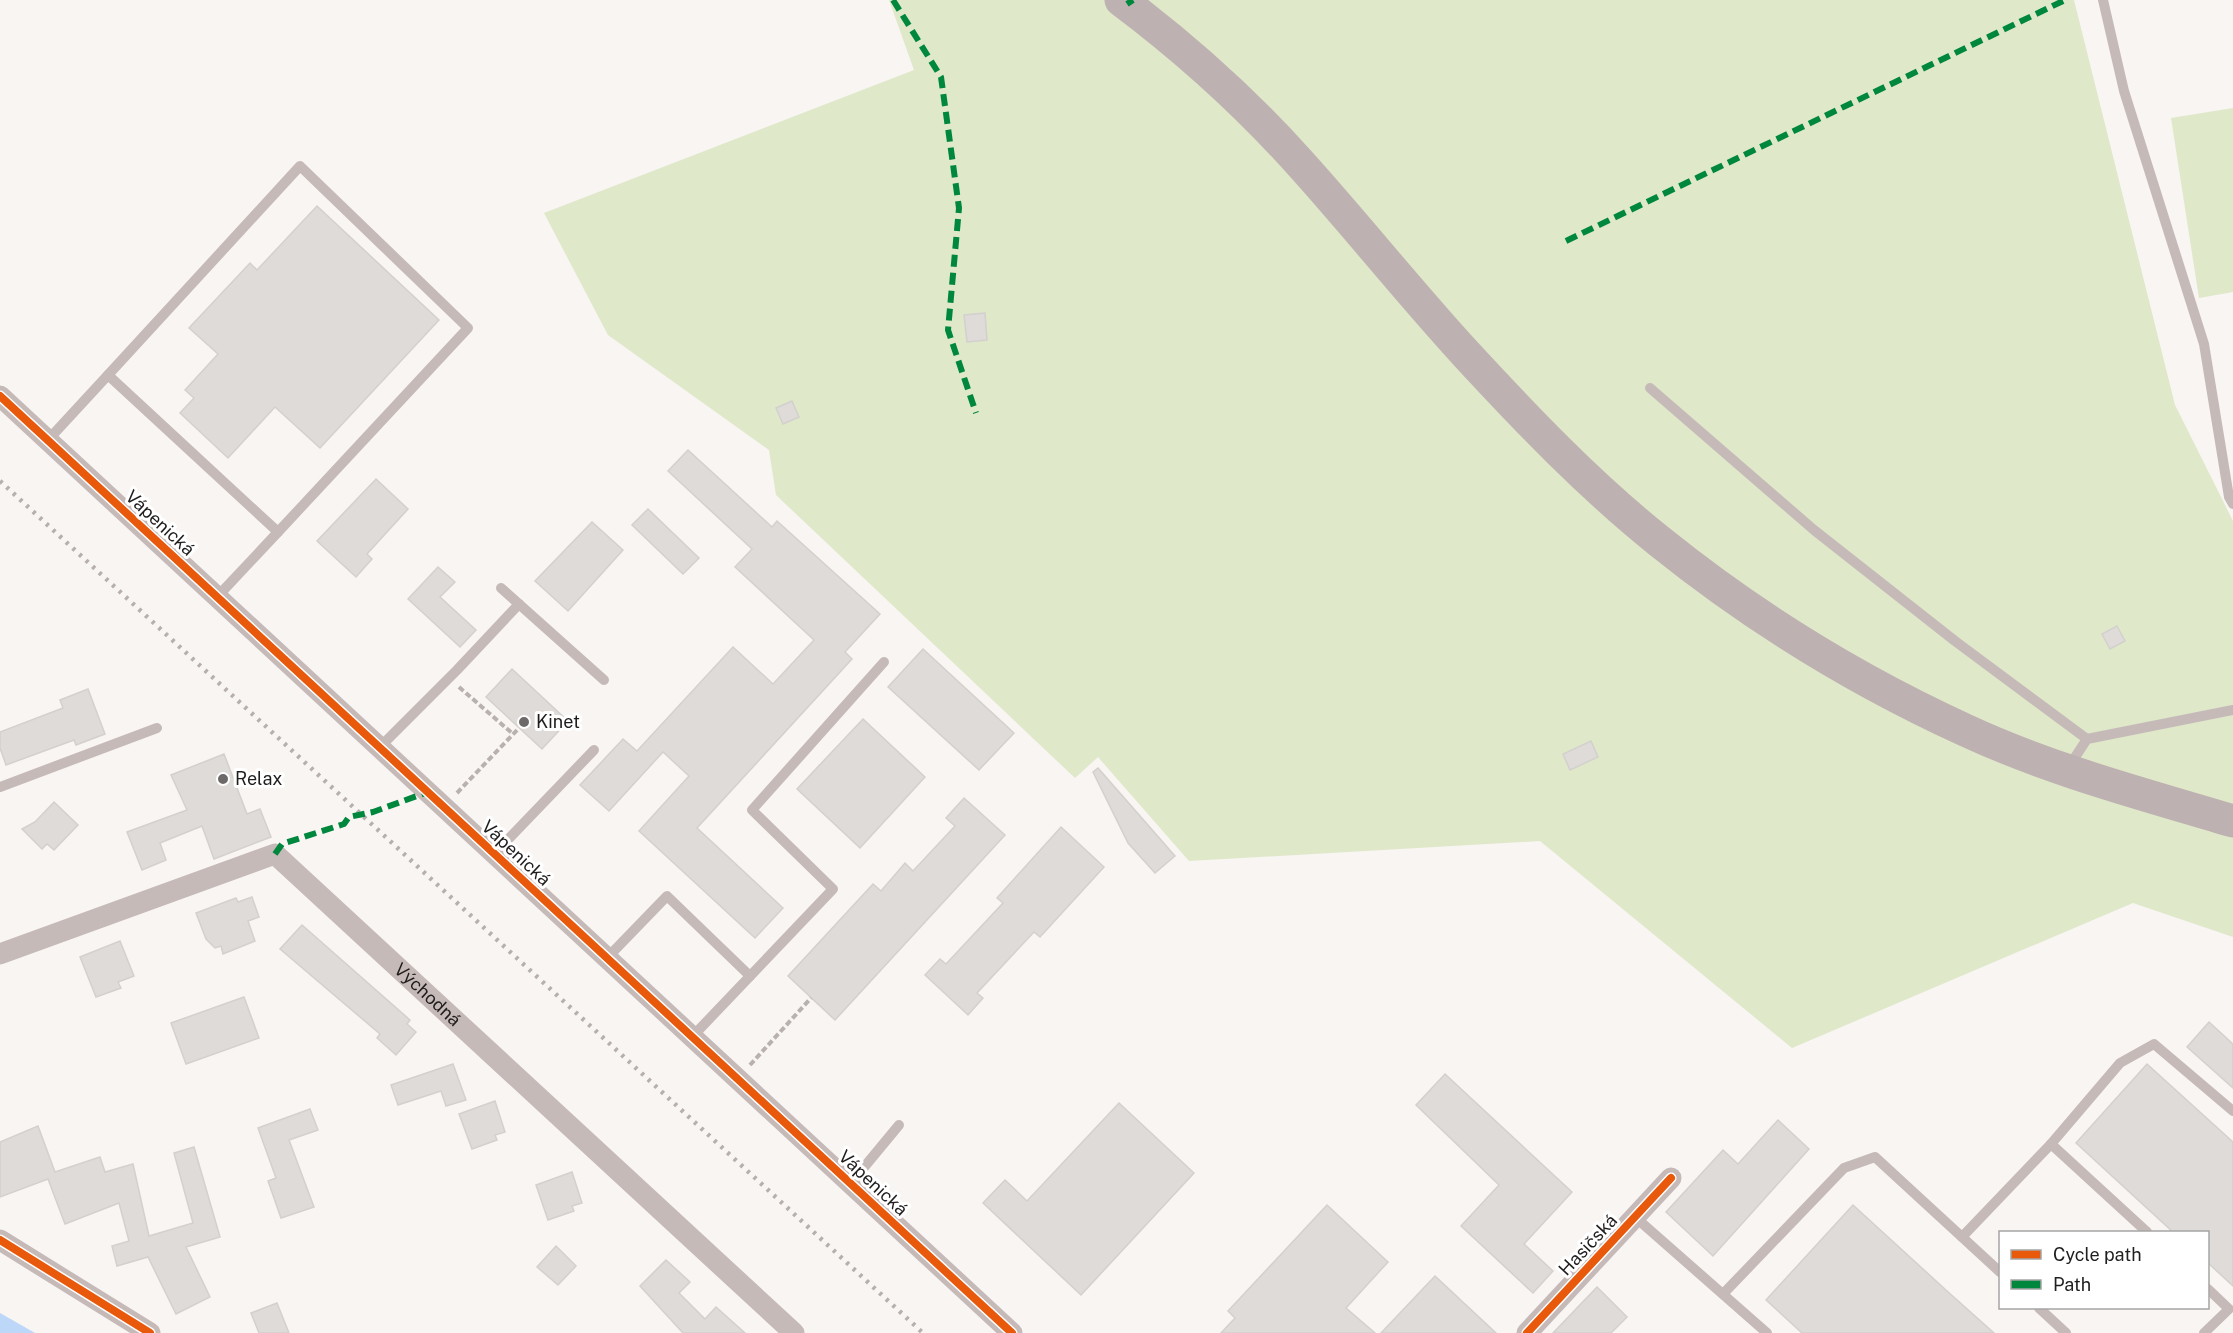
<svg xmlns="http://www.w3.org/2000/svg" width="2233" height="1333" viewBox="0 0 2233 1333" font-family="'Public Sans',sans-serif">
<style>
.green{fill:#dfe8c9}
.water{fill:#bcd7f8}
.building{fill:#dedbd9;stroke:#d3d0ce;stroke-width:1.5}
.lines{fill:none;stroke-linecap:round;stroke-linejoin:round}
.path{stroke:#b9b1b0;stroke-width:4;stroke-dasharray:6 3;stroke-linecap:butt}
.service{stroke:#c6bab9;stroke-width:10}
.minor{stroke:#c6bab9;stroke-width:21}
.primary{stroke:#beb1b1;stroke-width:33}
.rail{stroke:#b6afae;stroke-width:4.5;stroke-dasharray:3 6;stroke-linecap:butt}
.quiet{stroke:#00873e;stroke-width:6;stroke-dasharray:12 6;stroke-linecap:butt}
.cycleway-casing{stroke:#fff;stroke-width:11}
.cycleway{stroke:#e8590c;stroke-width:8}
.poi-dot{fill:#6c6968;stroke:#fff;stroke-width:2}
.labels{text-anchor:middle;stroke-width:6;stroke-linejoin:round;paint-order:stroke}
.street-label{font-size:18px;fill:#201e1d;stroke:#fff}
.poi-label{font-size:18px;fill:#201e1d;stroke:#fff;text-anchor:start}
</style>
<rect width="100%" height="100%" fill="#f8f5f2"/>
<g class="green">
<polygon points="889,0 2074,0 2175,405 2233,521 2233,937 2133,903 1792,1048 1540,841 1189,861 1098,757 1075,778 776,495 769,450 608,335 544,213 914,70"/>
<polygon points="2233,108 2233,292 2199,298 2171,118"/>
</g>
<polygon class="water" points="0,1313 35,1333 0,1333"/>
<g class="building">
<polygon points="317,206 439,320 320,448 275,407 228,458 180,413 194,398 185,390 218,354 189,328 250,263 257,270"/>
<polygon points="985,313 987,340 967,342 964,315"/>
<polygon points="792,401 799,417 783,424 776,408"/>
<polygon points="688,450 772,527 777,521 880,614 845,652 852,659 697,828 783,908 755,938 639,831 689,776 663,752 609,811 580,785 623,739 637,751 733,647 773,684 814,640 735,567 752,549 668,471"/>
<polygon points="376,479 408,509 367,554 372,559 356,577 317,541"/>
<polygon points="648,509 699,558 683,574 632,525"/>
<polygon points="592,522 623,550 568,611 535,581"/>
<polygon points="438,567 455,582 440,597 476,630 460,647 408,599"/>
<polygon points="2117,626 2125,641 2110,649 2102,634"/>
<polygon points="923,649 1014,733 979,770 888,687"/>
<polygon points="512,669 568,721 542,749 486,697"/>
<polygon points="88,689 105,734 76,745 74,740 6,765 0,748 0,732 63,708 60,700"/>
<polygon points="863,719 925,777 860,848 797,789"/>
<polygon points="1591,741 1598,757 1570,770 1563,754"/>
<polygon points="224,754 247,814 260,809 271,837 214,859 202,826 160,843 166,860 142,870 127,832 187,810 171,775"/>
<polygon points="1098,768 1175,856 1155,873 1128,843 1093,772"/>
<polygon points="964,798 1005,835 835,1020 788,976 873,884 881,891 905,863 913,871 955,826 946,818"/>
<polygon points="54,802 78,825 54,850 47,844 42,849 22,829 35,822"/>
<polygon points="1061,827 1104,867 1040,937 1034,932 977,993 983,998 968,1015 925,975 940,959 946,964 1003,903 997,898"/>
<polygon points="252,897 259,917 248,921 255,941 223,954 221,946 215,948 206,939 196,913 236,898 238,902"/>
<polygon points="302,925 410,1020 407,1024 416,1032 396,1055 377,1038 380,1034 280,949"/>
<polygon points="120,941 134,976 118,982 121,988 96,997 80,957"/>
<polygon points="244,997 259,1038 186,1064 171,1023"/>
<polygon points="2209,1022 2233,1044 2233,1088 2187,1047"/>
<polygon points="453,1064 466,1100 446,1106 441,1091 398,1105 391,1085"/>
<polygon points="2147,1064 2233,1142 2233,1286 2208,1263 2208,1233 2174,1233 2076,1143"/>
<polygon points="1445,1074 1572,1192 1524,1244 1553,1271 1533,1293 1461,1226 1499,1185 1416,1105"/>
<polygon points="495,1101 505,1132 495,1135 497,1140 472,1149 459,1114"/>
<polygon points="1119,1103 1194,1173 1081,1295 983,1203 1005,1180 1027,1201"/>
<polygon points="310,1109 318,1130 289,1140 314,1207 281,1218 268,1181 276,1178 258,1128"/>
<polygon points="1778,1120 1809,1149 1713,1256 1666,1212 1723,1150 1738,1164"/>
<polygon points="38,1126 55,1172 100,1157 105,1172 133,1164 149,1236 193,1223 174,1153 194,1147 220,1237 186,1247 210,1297 176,1314 148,1257 117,1266 112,1246 129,1241 119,1203 65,1224 48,1179 0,1197 0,1142"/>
<polygon points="572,1172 582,1203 572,1206 574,1211 548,1220 536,1185"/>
<polygon points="1327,1205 1388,1262 1346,1308 1375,1333 1221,1333 1235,1318 1228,1311"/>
<polygon points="1853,1205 1947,1291 1994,1333 1802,1333 1766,1300"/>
<polygon points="556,1246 576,1266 558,1285 537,1267"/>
<polygon points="666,1260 690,1282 679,1293 705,1319 716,1307 745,1333 683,1333 640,1286"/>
<polygon points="1435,1276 1496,1333 1381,1333"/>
<polygon points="1597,1287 1627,1317 1611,1333 1553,1333"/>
<polygon points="277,1303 289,1333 259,1333 251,1313"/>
</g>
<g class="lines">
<g class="path">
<polyline points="459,687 513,734"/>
<polyline points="457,793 519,728"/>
<polyline points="750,1065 811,998"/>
</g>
<g class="service">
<polyline points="2103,0 2124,91 2204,344 2229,497 2233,504"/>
<polyline points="108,375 300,166 468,328 278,532"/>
<polyline points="1650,388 1814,530 1955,641 2087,739"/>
<polyline points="48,440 108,375 278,532 217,597"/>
<polyline points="501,588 604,680"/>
<polyline points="380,747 457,670 519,604"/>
<polyline points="2068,768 2087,739 2233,710"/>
<polyline points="0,787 157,728"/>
<polyline points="494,854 594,750"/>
<polyline points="607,958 667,896 750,976"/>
<polyline points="692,1037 833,889 752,810 884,662"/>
<polyline points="2051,1144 2120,1063 2154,1044 2233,1111"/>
<polyline points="851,1183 899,1125"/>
<polyline points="1635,1217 1767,1333"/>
<polyline points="1962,1237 2051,1144 2147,1232"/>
<polyline points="1723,1294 1844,1168 1875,1157 2000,1272"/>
<polyline points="2039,1308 2066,1333"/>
<polyline points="2204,1333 2229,1309 2208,1289"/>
</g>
<g class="minor">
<polyline points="0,396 1012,1333"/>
<path id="s1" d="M0,954L275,854L794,1333"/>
<polyline points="0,1240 150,1333"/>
<polyline points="1527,1333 1671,1178"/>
</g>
<path class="primary" d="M1121,0C1185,48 1246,103 1299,162C1356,225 1409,292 1466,354C1527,420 1589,485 1659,541C1752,616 1856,680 1965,730C2051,770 2143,794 2233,821"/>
<polyline class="rail" points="0,481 923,1333"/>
<g class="quiet">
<polyline points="893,0 941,77 959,208 948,330 976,413"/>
<polyline points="1127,4 1133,0"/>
<polyline points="1566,241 2065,0"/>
<polyline points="275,854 282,844 344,824 349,817 373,812 428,792"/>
</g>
<g class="cycleway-casing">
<g id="cycleway">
<polyline points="0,396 1012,1333"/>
<polyline points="0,1240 150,1333"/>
<polyline points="1527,1333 1671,1178"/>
</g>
</g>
<use href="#cycleway" class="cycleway"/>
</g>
<g class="poi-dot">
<circle cx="524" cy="722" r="6"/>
<circle cx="223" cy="779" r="6"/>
</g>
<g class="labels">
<g class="street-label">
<text transform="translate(160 523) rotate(43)" y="6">Vápenická</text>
<text transform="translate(516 853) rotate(43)" y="6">Vápenická</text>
<text dy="6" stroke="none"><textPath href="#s1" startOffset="500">Východná</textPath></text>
<text transform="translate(873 1183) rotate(43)" y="6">Vápenická</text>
<text transform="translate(1588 1245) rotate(-47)" y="6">Hasičská</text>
</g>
<g class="poi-label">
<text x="536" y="728">Kinet</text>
<text x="235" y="785">Relax</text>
</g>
</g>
<rect x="1999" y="1231" width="210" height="78" fill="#ffffff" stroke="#a6a5a5" stroke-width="1.5"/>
<rect x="2011" y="1250" width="30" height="9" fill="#e8590c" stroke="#a6a5a5" stroke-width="1.5"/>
<text x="2053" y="1261" font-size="18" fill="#201e1d">Cycle path</text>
<rect x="2011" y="1280" width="30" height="9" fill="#00873e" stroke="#a6a5a5" stroke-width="1.5"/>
<text x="2053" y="1291" font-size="18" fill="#201e1d">Path</text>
</svg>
